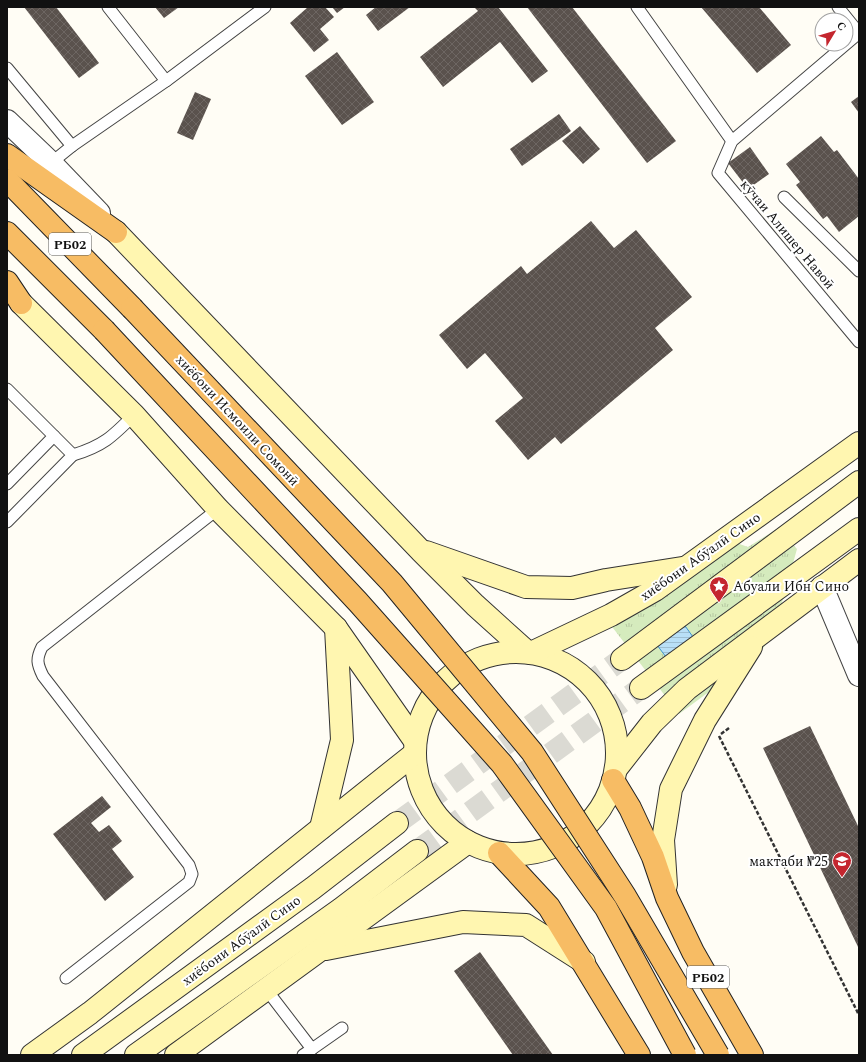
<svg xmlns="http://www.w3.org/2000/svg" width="866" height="1062" viewBox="0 0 866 1062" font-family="Spectral,serif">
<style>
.grass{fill:url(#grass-tufts)}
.water{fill:url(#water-rules);stroke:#3f96cf}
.building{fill:url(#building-cross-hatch)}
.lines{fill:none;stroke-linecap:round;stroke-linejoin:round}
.secondary-tunnel{stroke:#dbdad3;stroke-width:22;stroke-dasharray:22 11;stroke-linecap:butt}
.service-casing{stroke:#444;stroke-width:13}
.minor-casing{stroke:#444;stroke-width:24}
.tertiary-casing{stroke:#444;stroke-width:24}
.secondary-casing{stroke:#333;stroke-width:24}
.trunk-casing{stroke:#222;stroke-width:24}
.path{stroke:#333;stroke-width:2.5;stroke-dasharray:4 2;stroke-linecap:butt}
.service{stroke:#fff;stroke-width:11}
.minor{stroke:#fff;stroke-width:22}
.tertiary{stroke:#fff;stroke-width:22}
.secondary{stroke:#fff6b0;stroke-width:22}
.trunk{stroke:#f7bc64;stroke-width:22}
.trunk-bridge-casing{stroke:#222;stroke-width:24;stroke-linecap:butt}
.trunk-bridge{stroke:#f7bc64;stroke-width:22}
.labels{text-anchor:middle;stroke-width:4;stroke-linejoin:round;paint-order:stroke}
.shield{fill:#fff;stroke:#585858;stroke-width:1}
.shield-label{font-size:13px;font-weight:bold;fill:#111}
.street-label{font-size:14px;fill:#111;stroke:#fff}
.poi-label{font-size:14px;fill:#111;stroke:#fff;text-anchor:start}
</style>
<defs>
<pattern id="grass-tufts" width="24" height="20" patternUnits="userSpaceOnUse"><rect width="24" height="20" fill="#d5ebbd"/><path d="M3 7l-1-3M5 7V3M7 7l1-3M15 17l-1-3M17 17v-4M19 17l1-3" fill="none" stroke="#b6c8a1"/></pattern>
<pattern id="water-rules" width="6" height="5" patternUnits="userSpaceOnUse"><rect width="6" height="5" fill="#b9e0f7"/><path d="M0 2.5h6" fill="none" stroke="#9ebfd3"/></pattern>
<pattern id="building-cross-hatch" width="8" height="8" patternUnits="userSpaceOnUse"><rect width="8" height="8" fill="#5a524d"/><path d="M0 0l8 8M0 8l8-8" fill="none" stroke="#6d6662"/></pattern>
</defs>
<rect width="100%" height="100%" fill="#fffdf5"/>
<polygon class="grass" points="775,530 786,537 797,549 774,631 759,655 679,714 603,615 717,536 748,547"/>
<polygon class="water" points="678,616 693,637 666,657 651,637"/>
<g class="building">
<polygon points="24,7 56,7 99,63 79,78"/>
<polygon points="155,7 179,7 164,18"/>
<polygon points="308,7 325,7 334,17 320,29 329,40 314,52 290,23"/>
<polygon points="332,7 345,7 337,13"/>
<polygon points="376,7 410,7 378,31 366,15"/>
<polygon points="474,7 498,7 548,71 532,83 500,42 443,87 420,57 478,11"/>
<polygon points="527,7 572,7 676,141 647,163"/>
<polygon points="701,7 759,7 791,45 757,73"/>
<polygon points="337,52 374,102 342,125 305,76"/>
<polygon points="195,92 211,99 193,140 177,133"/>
<polygon points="859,96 859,113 851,102"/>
<polygon points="559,114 571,131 522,166 510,149"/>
<polygon points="580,126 600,149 583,164 562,141"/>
<polygon points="821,136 834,152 837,150 859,179 859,216 839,232 827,216 823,219 796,185 800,182 786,164"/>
<polygon points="750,147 769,174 748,189 728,163"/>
<polygon points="591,221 614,248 636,230 692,297 655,328 673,350 561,444 555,437 528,460 495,421 523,398 485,353 467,369 439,335 521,266 527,274"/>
<polygon points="810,726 859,828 859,949 763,748"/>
<polygon points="102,796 111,807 91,823 99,832 109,825 122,841 112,849 134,877 105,901 53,834"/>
<polygon points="480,952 553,1055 513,1055 454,971"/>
</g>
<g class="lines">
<g class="secondary-tunnel">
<polyline points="397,823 622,659"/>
<polyline points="417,851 641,688"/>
</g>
<g class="service-casing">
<g id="service">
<polyline points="108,7 166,81"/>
<polyline points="637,7 732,141"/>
<polyline points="838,7 859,33 732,141 718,173 859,342"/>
<polyline points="7,68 72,146"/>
<polyline points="51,163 72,146 166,81 265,7"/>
<polyline points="784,197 859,271"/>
<polyline points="7,389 54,436 7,484"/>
<path d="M73,455C103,446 112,437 134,415"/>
<polyline points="7,522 73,455 54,436"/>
<path d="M66,978L189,882L192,874L189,865L43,676C37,664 36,659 42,647L218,509"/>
<polyline points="266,989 312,1049 342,1028"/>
<polyline points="303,1055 312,1049"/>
</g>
</g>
<g class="minor-casing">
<polyline id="minor" points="822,587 859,675"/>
</g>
<g class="tertiary-casing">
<polyline id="tertiary" points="7,121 51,163 99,213"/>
</g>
<g class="secondary-casing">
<g id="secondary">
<polyline points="116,232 421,551 475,605 527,652"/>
<polyline points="21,303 134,415 218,509 336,628 415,741"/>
<polyline points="426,552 526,587 572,588 606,580 682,568"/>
<circle cx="516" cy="753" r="101"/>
<polyline points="531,653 611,615 655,590 859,443"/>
<polyline points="622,659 859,482"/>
<polyline points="641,688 859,529"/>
<polyline points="616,769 652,723 687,689 859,560"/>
<polyline points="321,828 342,740 336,628"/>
<polyline points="666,885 663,840 671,789 705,720 751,647"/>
<polyline points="326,949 463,922 526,925 584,962"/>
<polyline points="32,1055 90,1013 414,754"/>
<polyline points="83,1055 313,888 397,823"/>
<polyline points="136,1055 341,909 417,851"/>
<polyline points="176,1055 468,842"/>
</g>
</g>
<g class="trunk-casing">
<g id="trunk">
<polyline points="7,155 116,232"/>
<polyline points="7,180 132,308"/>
<polyline points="7,233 104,330"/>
<polyline points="7,282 21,303"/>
<polyline points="613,780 630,808 653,857 667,898 693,952 752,1055"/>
<polyline points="499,853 549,907 639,1055"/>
</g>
</g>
<g class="path">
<polyline points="721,734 729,728"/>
<polyline points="719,736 859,1015"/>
</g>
<use href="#service" class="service"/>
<use href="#minor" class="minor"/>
<use href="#tertiary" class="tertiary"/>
<use href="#secondary" class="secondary"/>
<use href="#trunk" class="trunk"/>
<g class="trunk-bridge-casing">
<g id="trunk-bridge">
<polyline points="132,308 392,583 532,752 625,896 718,1055"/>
<polyline points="104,330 358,602 502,764 606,908 685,1055"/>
</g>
</g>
<use href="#trunk-bridge" class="trunk-bridge"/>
</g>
<defs>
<g id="sight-pin" transform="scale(1)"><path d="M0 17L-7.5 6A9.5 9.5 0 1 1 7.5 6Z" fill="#c4262e" stroke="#fff"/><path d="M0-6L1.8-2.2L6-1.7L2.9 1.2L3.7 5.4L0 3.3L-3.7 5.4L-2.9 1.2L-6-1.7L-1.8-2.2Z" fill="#fff"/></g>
<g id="school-pin" transform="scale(1)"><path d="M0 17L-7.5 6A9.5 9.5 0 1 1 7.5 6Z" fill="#c4262e" stroke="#fff"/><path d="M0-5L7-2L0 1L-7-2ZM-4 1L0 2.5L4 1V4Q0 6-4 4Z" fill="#fff"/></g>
</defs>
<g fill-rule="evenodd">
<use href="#sight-pin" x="719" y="586"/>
<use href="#school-pin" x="842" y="861"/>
</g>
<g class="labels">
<g class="shield">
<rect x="49" y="233" width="42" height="22" rx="3"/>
<rect x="687" y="966" width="42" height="22" rx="3"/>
</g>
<g class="shield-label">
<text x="70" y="249">РБ02</text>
<text x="708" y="982">РБ02</text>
</g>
<g class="street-label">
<text transform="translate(788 234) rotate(50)" y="5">кӯчаи Алишер Навоӣ</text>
<text transform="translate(238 420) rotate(47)" y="5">хиёбони Исмоили Сомонӣ</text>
<text transform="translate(700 556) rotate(-35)" y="5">хиёбони Абӯалӣ Сино</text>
<text transform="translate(241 940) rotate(-36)" y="5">хиёбони Абӯалӣ Сино</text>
</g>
<g class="poi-label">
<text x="733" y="591">Абуали Ибн Сино</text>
<text x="828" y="866" text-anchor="end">мактаби №25</text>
</g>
</g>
<rect width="866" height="1062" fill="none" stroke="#111111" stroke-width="16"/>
<g transform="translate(834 32) rotate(52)"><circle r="19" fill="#ffffff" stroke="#a0a0a0"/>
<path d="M0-3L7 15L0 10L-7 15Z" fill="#c4262e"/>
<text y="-6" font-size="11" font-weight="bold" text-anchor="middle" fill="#111111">С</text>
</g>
</svg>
